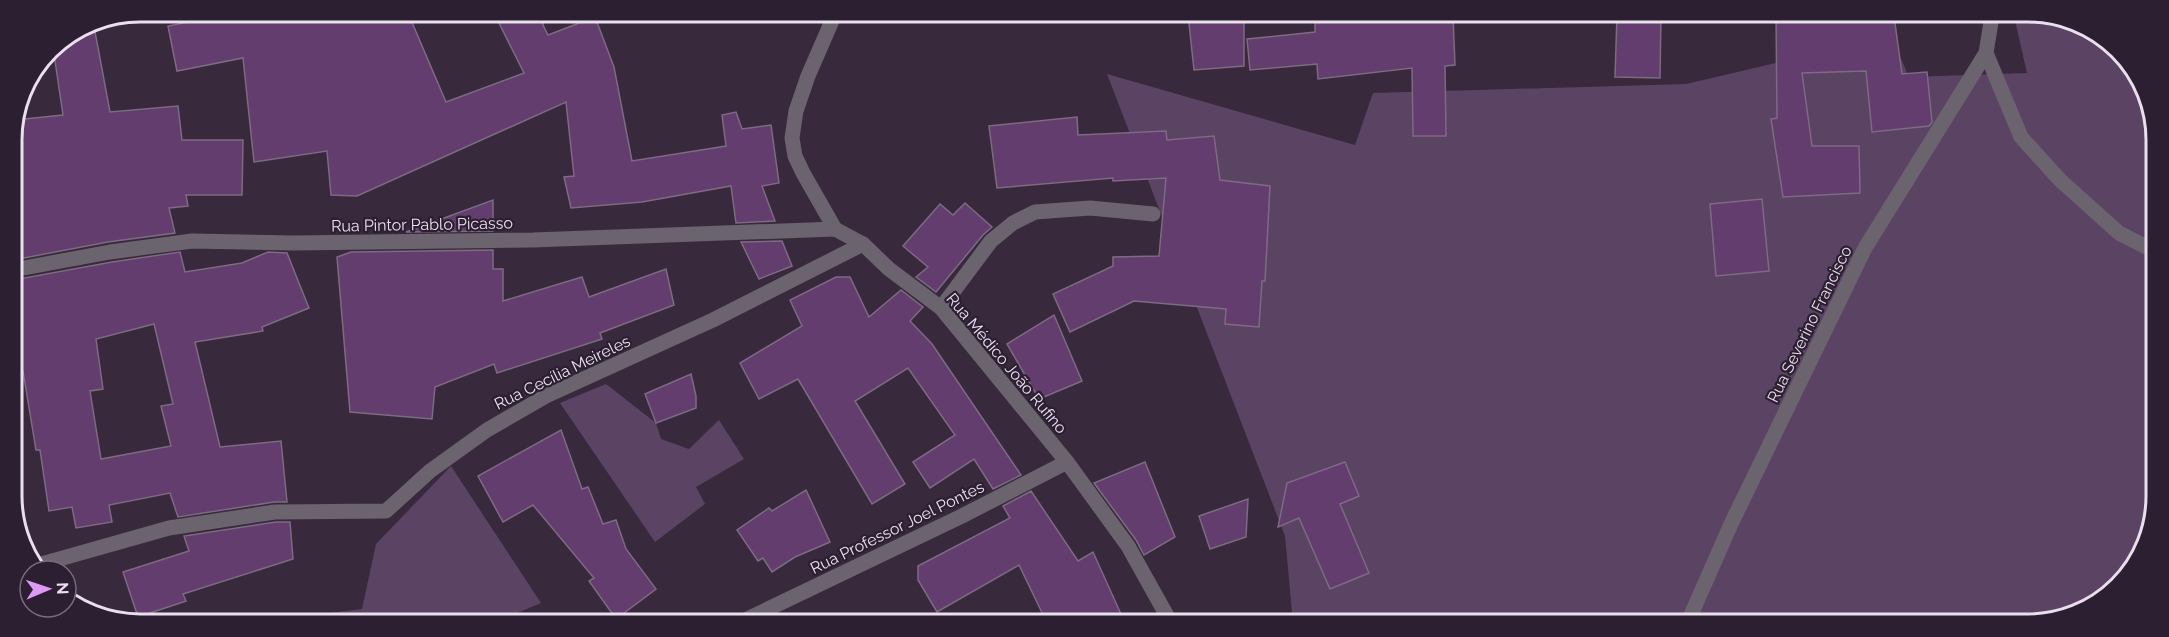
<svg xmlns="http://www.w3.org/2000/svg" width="2169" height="637" viewBox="0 0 2169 637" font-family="Raleway,sans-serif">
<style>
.green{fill:#5b4363}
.building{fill:#623d6d;stroke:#7c6b82;stroke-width:1.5;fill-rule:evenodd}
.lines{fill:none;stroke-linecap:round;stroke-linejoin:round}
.minor{stroke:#6b636d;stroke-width:15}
.labels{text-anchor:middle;stroke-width:4.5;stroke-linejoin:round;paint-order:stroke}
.street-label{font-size:16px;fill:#eae0ed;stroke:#2d1f32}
.rim{fill:none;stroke:#eae0ed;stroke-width:3}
</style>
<rect width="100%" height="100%" fill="#38293c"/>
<g class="green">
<polygon points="2014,16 2061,16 2125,56 2155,116 2153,529 2113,593 2036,625 1293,623 1285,536 1107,74 1355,145 1373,93 1686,84 1891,36 1909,77 2027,73"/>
<polygon points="606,384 656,423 661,439 689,449 719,420 744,459 696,487 705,504 655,542 560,403"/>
<polygon points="451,466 541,603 515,614 517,622 264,621 362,609 376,544"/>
</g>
<g class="building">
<polygon points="238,12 408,13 446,102 524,73 494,13 543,13 543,25 548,35 595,17 614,67 632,161 726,146 722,115 736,112 742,129 771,125 779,183 762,186 775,221 736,223 731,186 642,202 571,208 564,177 574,176 566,102 357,196 331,195 327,151 254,162 243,58 177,71 168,26"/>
<polygon points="1188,14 1244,14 1244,66 1194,70"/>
<polygon points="1315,15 1453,15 1455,65 1445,66 1446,136 1413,136 1412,68 1318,79 1317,64 1250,70 1247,39 1315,32"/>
<polygon points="1617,15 1661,15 1660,78 1615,77"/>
<polygon points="1776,16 1894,16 1902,74 1927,72 1932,122 1929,126 1872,132 1866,71 1802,73 1812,146 1859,146 1860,193 1783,197 1771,119 1777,118"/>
<polygon points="93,21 110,112 178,106 182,140 243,140 242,195 186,195 188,206 169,208 175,233 108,242 13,260 12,133 15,120 63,115 53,47"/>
<polygon points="1077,117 1078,135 1166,131 1167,140 1214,136 1220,180 1270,186 1265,281 1262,281 1259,327 1225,324 1226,309 1134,301 1070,332 1053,294 1113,266 1113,257 1159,256 1166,178 1113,181 1113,178 997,188 989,126"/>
<polygon points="1762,199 1769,271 1716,276 1710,204"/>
<polygon points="493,200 493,231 406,232"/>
<polygon points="965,203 992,227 983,235 936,292 916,277 928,267 903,246 940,204 953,215"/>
<polygon points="782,241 792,266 759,279 741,242"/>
<polygon points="493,250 493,269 503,269 503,301 582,277 589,297 666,269 674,305 600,333 602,339 497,373 494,364 435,387 432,419 350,412 337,257 351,252"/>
<path d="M180,252L185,272L242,263L268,252L287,253L309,308L262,327L263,331L195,342L220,447L281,441L287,502H274L178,517L170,493L109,505L112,522L76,528L72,507L49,511L40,450H36L23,371L14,374L13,280L112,262ZM154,324L173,404L161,406L171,446L101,459L90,391L103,389L96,339Z"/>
<polygon points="836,277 850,277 869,317 901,290 923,307 910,321 932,344 1021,475 993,489 974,459 930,488 913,462 955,435 908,368 855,401 905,484 872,504 798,379 759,399 740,363 802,326 790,300"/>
<polygon points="1054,315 1082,381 1039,399 1007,344"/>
<polygon points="691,374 696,396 696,408 656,423 645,394"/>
<polygon points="561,430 582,489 588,487 603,524 616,520 626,549 656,589 616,619 589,581 594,578 533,505 503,522 478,476"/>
<polygon points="1145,462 1175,537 1144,555 1136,540 1094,483"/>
<polygon points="1345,462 1359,496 1340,504 1369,573 1330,589 1299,518 1278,527 1287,483"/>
<polygon points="806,490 830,542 795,557 772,572 763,558 758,561 737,530 769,508 772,511"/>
<polygon points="1031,491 1078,561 1093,552 1125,623 1047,623 1019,565 937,612 918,580 918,566 1010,518 1003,506"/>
<polygon points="1248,499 1246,537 1210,549 1199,516"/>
<polygon points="276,522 290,522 293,559 183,594 186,601 138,617 123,572 189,551 184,536"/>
</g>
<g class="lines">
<g class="minor">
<polyline points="835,14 808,76 796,111 792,138 795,156 803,173 835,229 863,244 889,269 941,308 1067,462 1128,546 1171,623"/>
<polyline points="1992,16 1986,53 2021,137 2060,180 2119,233 2154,251"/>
<polyline points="13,270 110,252 192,241 293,243 533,240 835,229"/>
<polyline points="941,308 991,241 1013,223 1035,212 1090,208 1153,214"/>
<polyline points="38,565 169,528 275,512 386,511 430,471 487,430 546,396 713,320 863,244"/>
<polyline points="741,622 962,516 1067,462"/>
<polyline points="1687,624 1731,524 1865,248 1986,53"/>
</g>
</g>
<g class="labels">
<g class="street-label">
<text transform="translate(422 224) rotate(-1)" y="6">Rua Pintor Pablo Picasso</text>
<text transform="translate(1809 324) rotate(-64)" y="6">Rua Severino Francisco</text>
<text transform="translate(1007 363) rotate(50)" y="6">Rua Médico João Rufino</text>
<text transform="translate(562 372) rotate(-26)" y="6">Rua Cecília Meireles</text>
<text transform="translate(897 527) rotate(-26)" y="6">Rua Professor Joel Pontes</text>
</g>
</g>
<path d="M0 0H2169V637H0ZM140 22H2028A118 118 0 0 1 2146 140V496A118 118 0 0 1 2028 614H140A118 118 0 0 1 22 496V140A118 118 0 0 1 140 22Z" fill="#2d1f32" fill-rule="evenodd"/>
<path class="rim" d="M140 22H2028A118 118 0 0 1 2146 140V496A118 118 0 0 1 2028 614H140A118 118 0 0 1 22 496V140A118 118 0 0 1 140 22Z"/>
<g transform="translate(48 589) rotate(88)"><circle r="28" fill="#2d1f32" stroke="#796c7d" stroke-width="1.5"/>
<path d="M0-4.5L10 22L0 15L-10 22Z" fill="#dd99f3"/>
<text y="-9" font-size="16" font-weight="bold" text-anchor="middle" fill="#eae0ed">N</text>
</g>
</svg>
